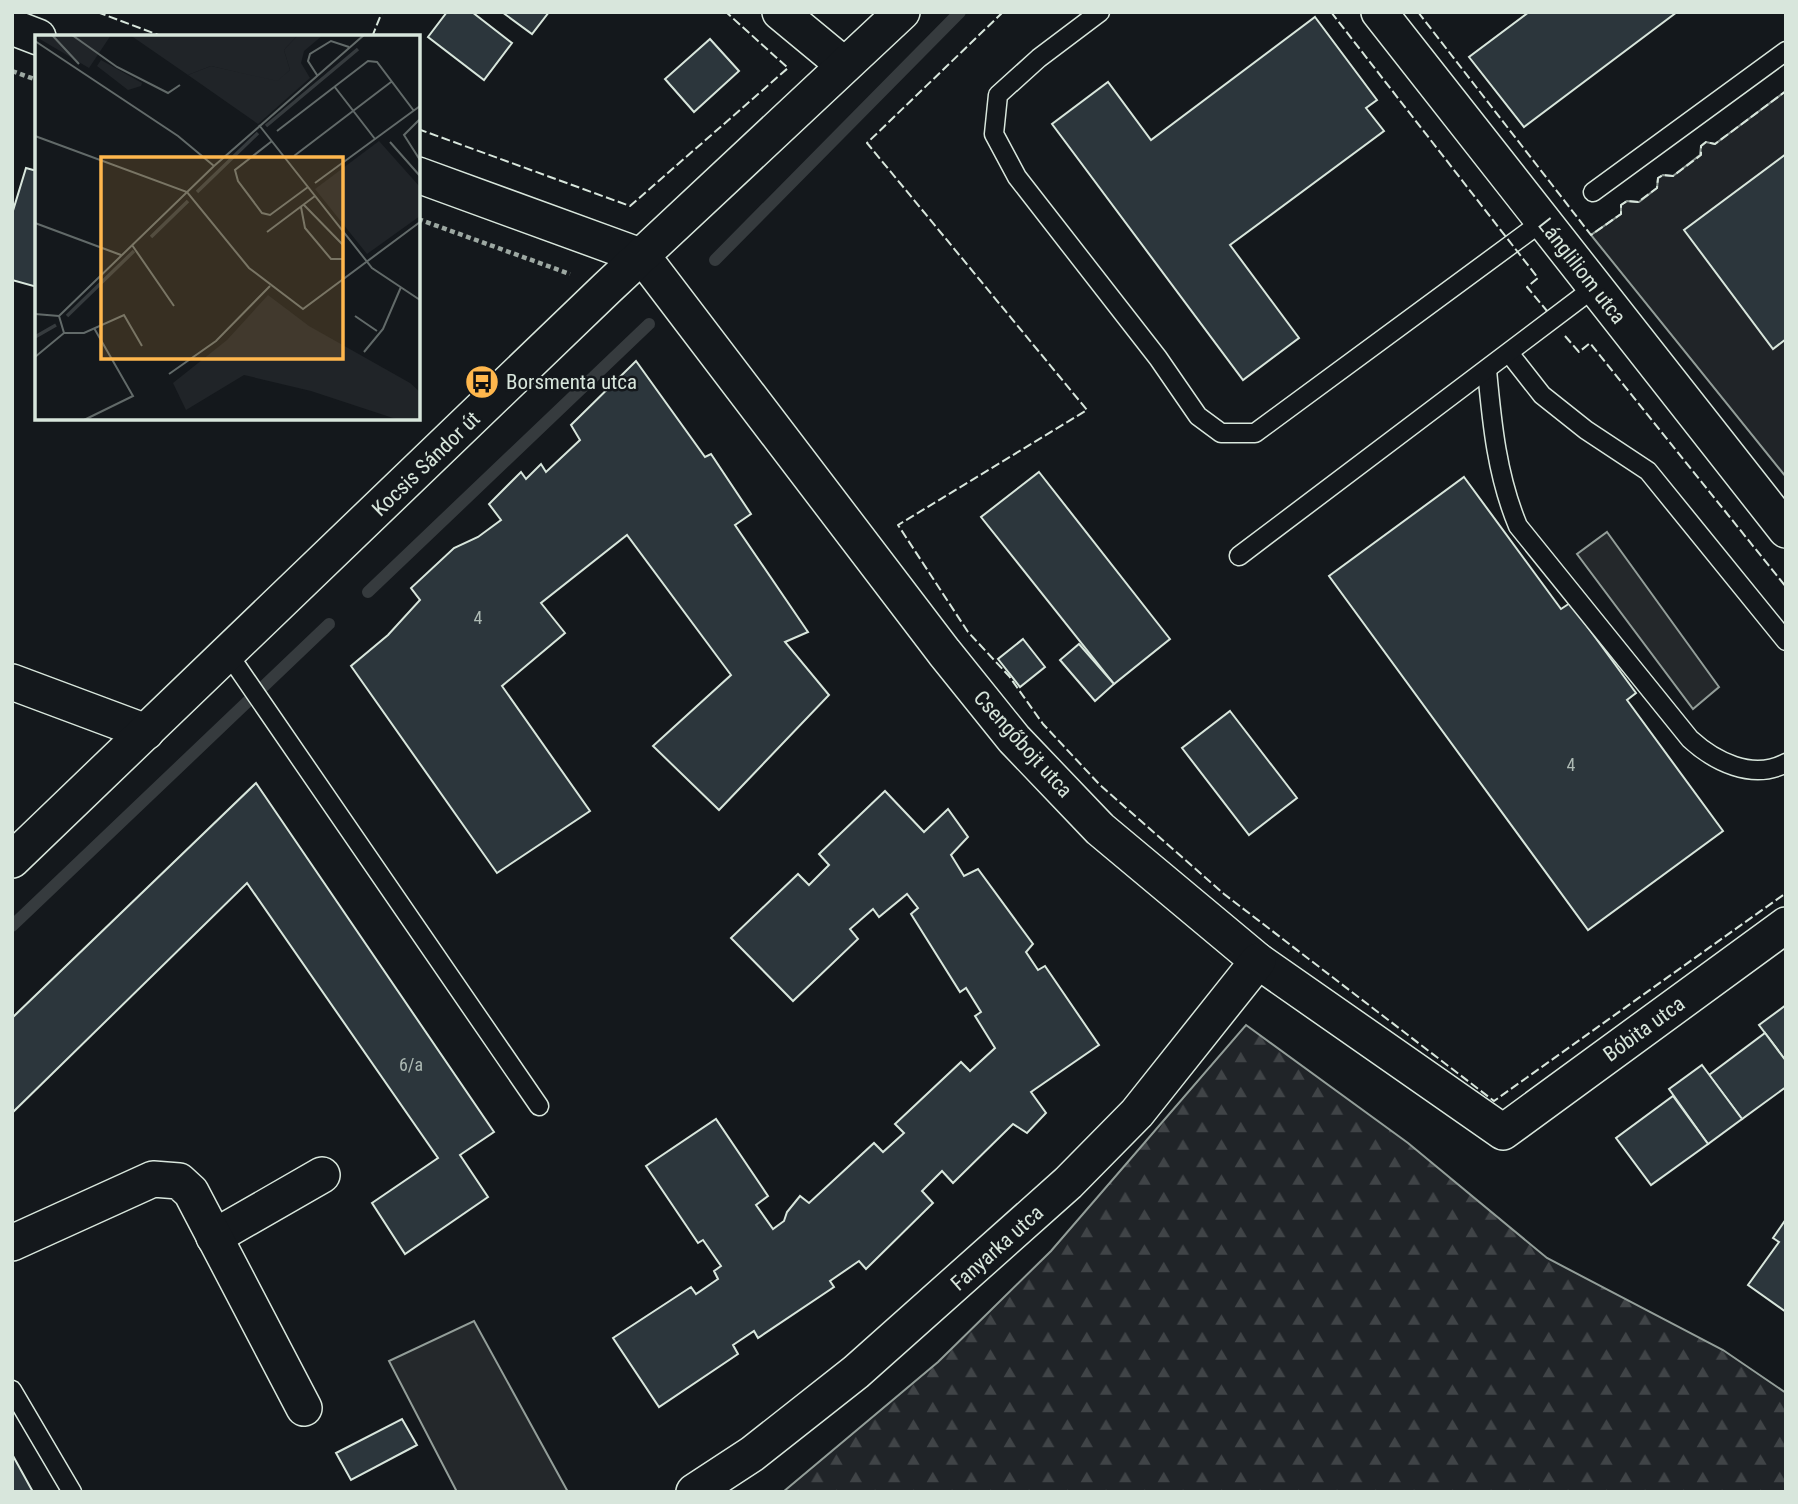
<svg xmlns="http://www.w3.org/2000/svg" width="1798" height="1504" viewBox="0 0 1798 1504" font-family="'Roboto Condensed',sans-serif">
<style>
.grass{fill:#202428;stroke:#939e99;stroke-width:2}
.forest{fill:url(#forest-firs);stroke:#939e99;stroke-width:2}
.parking{fill:#24282b;stroke:#939e99;stroke-width:2}
.lines{fill:none;stroke-linecap:round;stroke-linejoin:round}
.stream{stroke:#363b3e;stroke-width:12}
.building{fill:#2c363c;stroke:#d8e6dc;stroke-width:2}
.service-casing{stroke:#d8e6dc;stroke-width:21}
.minor-casing{stroke:#d8e6dc;stroke-width:38}
.path{stroke:#9da8a2;stroke-width:4.5;stroke-dasharray:5 3.5;stroke-linecap:butt}
.service{stroke:#14181c;stroke-width:18}
.minor{stroke:#14181c;stroke-width:35}
.fence{stroke:#d8e6dc;stroke-width:2;stroke-dasharray:9 3.5;stroke-linecap:butt}
.labels{text-anchor:middle;stroke-width:5;stroke-linejoin:round;paint-order:stroke}
.number-label{font-size:18px;fill:#adbab4}
.street-label{font-size:21px;fill:#d8e6dc;stroke:#14181c}
.poi-label{font-size:21px;fill:#d8e6dc;stroke:#14181c;text-anchor:start}
.inset-river{fill:none;stroke:#363b3e;stroke-width:3.5}
.inset-road{fill:none;stroke:#626a69;stroke-width:2}
.view{fill:#ffb74d;fill-opacity:0.15;stroke:#ffb74d;stroke-width:3.5}
.inset-edge{fill:none;stroke:#d8e6dc;stroke-width:3.5}
</style>
<defs>
<pattern id="forest-firs" width="22" height="20" patternUnits="userSpaceOnUse" patternTransform="scale(1.75)"><rect width="22" height="20" fill="#202428"/><path d="M5 1l3.5 6h-7zM16 11l3.5 6h-7z" fill="#404447"/></pattern>
</defs>
<rect width="100%" height="100%" fill="#14181c"/>
<polygon class="grass" points="1786,91 1786,477 1591,235 1621,214 1621,205 1627,201 1639,202 1657,188 1658,178 1663,175 1673,176 1700,155 1701,146 1706,142 1715,144"/>
<polygon class="forest" points="1246,1025 1408,1143 1547,1258 1723,1350 1786,1393 1786,1492 783,1492 938,1362 1051,1251"/>
<g class="parking">
<polygon points="1607,532 1719,687 1693,709 1577,554"/>
<polygon points="474,1321 568,1492 457,1492 389,1361"/>
</g>
<g class="lines">
<g class="stream">
<polyline points="715,260 960,12"/>
<polyline points="368,592 649,324"/>
<polyline points="12,926 329,624"/>
</g>
</g>
<g class="building">
<polygon points="447,12 472,12 512,43 484,80 428,37"/>
<polygon points="502,12 549,12 532,34"/>
<polygon points="1529,12 1677,12 1524,127 1469,57"/>
<polygon points="1315,17 1377,100 1366,108 1384,131 1230,245 1299,338 1243,380 1052,124 1108,82 1151,140"/>
<polygon points="710,39 739,71 694,112 665,79"/>
<polygon points="1786,154 1786,339 1773,349 1684,230"/>
<polygon points="26,168 37,171 37,287 12,280 12,214"/>
<polygon points="636,361 705,457 711,454 751,514 735,525 808,632 785,642 829,695 719,810 653,746 731,675 627,535 541,603 565,633 502,686 590,811 497,873 351,666 388,635 420,600 411,588 454,548 478,537 501,520 489,504 521,472 526,479 541,464 546,472 580,440 571,425"/>
<polygon points="1039,472 1170,639 1114,684 981,517"/>
<polygon points="1464,477 1561,609 1570,603 1636,693 1627,700 1723,831 1588,930 1329,576"/>
<polygon points="1023,639 1045,667 1020,687 998,659"/>
<polygon points="1079,644 1114,684 1095,701 1060,660"/>
<polygon points="1230,711 1297,798 1249,835 1182,748"/>
<polygon points="256,783 494,1132 460,1155 488,1197 405,1254 372,1203 438,1158 247,883 12,1113 12,1018"/>
<polygon points="885,791 924,832 948,809 968,837 951,855 964,876 978,869 1033,944 1026,952 1038,970 1045,966 1099,1045 1031,1092 1046,1113 1027,1133 1013,1124 953,1183 942,1171 922,1191 933,1203 866,1269 859,1261 830,1281 834,1287 758,1338 754,1331 733,1345 738,1354 659,1407 613,1338 691,1287 696,1294 718,1279 714,1271 721,1266 703,1240 698,1243 646,1166 716,1119 768,1196 756,1205 773,1229 784,1221 787,1212 800,1196 809,1203 874,1143 883,1152 904,1133 895,1124 961,1062 970,1071 995,1048 975,1016 981,1012 966,988 960,992 911,914 918,908 907,894 879,917 873,909 850,929 858,939 793,1001 731,938 798,874 809,885 829,865 819,854"/>
<polygon points="1786,1005 1786,1061 1759,1025"/>
<polygon points="1765,1033 1786,1061 1786,1087 1742,1119 1709,1075"/>
<polygon points="1702,1065 1742,1119 1708,1144 1669,1089"/>
<polygon points="1673,1096 1708,1144 1651,1185 1616,1138"/>
<polygon points="1786,1219 1786,1312 1748,1285 1779,1242 1773,1238"/>
<polygon points="402,1419 417,1445 351,1480 336,1453"/>
<polygon points="12,1454 33,1492 12,1492"/>
</g>
<g class="lines">
<g class="service-casing">
<g id="service">
<polyline points="1100,12 1039,58 998,95 994,134 1017,177 1158,358 1198,416 1221,433 1255,433 1543,221"/>
<polyline points="1593,192 1786,51"/>
<polyline points="1509,353 1542,395 1586,430 1648,471 1786,641"/>
<path d="M1487,370C1492,424 1497,476 1518,526L1690,739C1714,761 1752,781 1786,763"/>
<polyline points="1239,556 1595,287"/>
<polyline points="229,655 539,1106"/>
<polyline points="12,1390 72,1492"/>
</g>
</g>
<g class="minor-casing">
<g id="minor">
<polyline points="780,12 844,65"/>
<polyline points="1379,12 1786,530"/>
<polyline points="12,27 38,37"/>
<polyline points="418,175 643,257 944,652 1014,739 1100,829 1258,961 1503,1132 1786,925"/>
<polyline points="12,682 146,732"/>
<polyline points="12,860 607,288 902,12"/>
<polyline points="214,1237 322,1175"/>
<polyline points="12,1243 153,1179 179,1181 191,1192 304,1408"/>
<polyline points="694,1492 752,1454 856,1372 1068,1183 1137,1113 1258,961"/>
</g>
</g>
<g class="path">
<polyline points="12,71 37,80"/>
<polyline points="418,219 570,274"/>
</g>
<use href="#service" class="service"/>
<use href="#minor" class="minor"/>
<g class="fence">
<polyline points="97,12 164,37"/>
<polyline points="1003,12 867,143 1087,410 898,525 968,632 1009,676 1043,724 1100,785 1224,894 1494,1101 1786,893"/>
<polyline points="1331,12 1538,278 1527,287 1547,311"/>
<polyline points="1418,12 1591,235 1621,214 1621,205 1627,201 1638,202 1657,188 1658,178 1663,175 1673,176 1701,155 1701,146 1706,142 1715,144 1786,91"/>
<polyline points="372,37 382,12"/>
<polyline points="418,129 630,206 788,68 726,12"/>
<polyline points="1565,336 1579,352 1590,343 1786,587"/>
</g>
</g>
<defs>
<g id="bus-disc" transform="scale(1.75)"><circle r="9.5" fill="#ffb74d" stroke="#14181c"/><path d="M-5-6H5V4H4V6H2V4H-2V6H-4V4H-5ZM-3.5-4V0h7V-4ZM-3.5 1.2v1.5H-2V1.2ZM2 1.2v1.5H3.5V1.2Z" fill="#111"/></g>
</defs>
<g fill-rule="evenodd">
<use href="#bus-disc" x="482" y="382"/>
</g>
<g class="labels">
<g class="number-label">
<text x="478" y="624">4</text>
<text x="1571" y="771">4</text>
<text x="411" y="1071">6/a</text>
</g>
<g class="street-label">
<text transform="translate(1582 271) rotate(52)" y="7">Lángliliom utca</text>
<text transform="translate(426 464) rotate(-44)" y="7">Kocsis Sándor út</text>
<text transform="translate(1023 744) rotate(48)" y="7">Csengőbojt utca</text>
<text transform="translate(1644 1029) rotate(-36)" y="7">Bóbita utca</text>
<text transform="translate(997 1248) rotate(-42)" y="7">Fanyarka utca</text>
</g>
<g class="poi-label">
<text x="506" y="389">Borsmenta utca</text>
</g>
</g>
<g transform="translate(35 35)">
<rect width="385" height="385" fill="#14181c"/>
<path d="M4,0H76L54,33L3,3ZM95,0H263L249,15L255,35L242,47L176,31L153,40ZM344,106L385,152V181L332,219L280,154Z" fill="#202428"/>
<path d="M263,0H288L269,16L266,28L275,43L223,89L153,40L176,31L242,46L255,35L249,15ZM66,25L107,48L106,51L93,55L62,31ZM233,260L274,291L375,348L385,357V385H364L276,356L209,340L151,375L138,348L192,305Z" fill="#202428"/>
<path class="inset-river" d="M231,91L323,14M162,157L223,98M116,202L153,166M32,281L99,216M0,302L21,290"/>
<path class="inset-road" d="M17,0L44,29M37,0L82,32L133,58L145,50M0,6L143,101L179,131M282,40L273,26L275,19L296,6L314,12M299,51L340,104M385,84L369,100L385,125M224,90L337,233L385,265M242,96L333,26L342,27L379,76M0,101L152,157L214,233L268,274L385,187M237,106L200,135L203,146L227,178L235,180L273,152M355,107L385,141M259,121L356,47M280,148L385,71M266,172L270,193L296,224H308V210L269,170M0,188L86,220M232,197L280,161M97,210L139,271M0,279L24,281M24,281L179,131L329,0M320,281L342,296M29,298H49L89,280L107,311M329,317L348,294L366,252M0,322L29,298L24,281M134,339L181,306L235,251M49,385L98,361L59,293"/>
<path class="view" d="M66,122H308V324H66Z"/>
<rect width="385" height="385" class="inset-edge"/>
</g>
<rect width="1798" height="1504" fill="none" stroke="#d8e6dc" stroke-width="28"/>
</svg>
